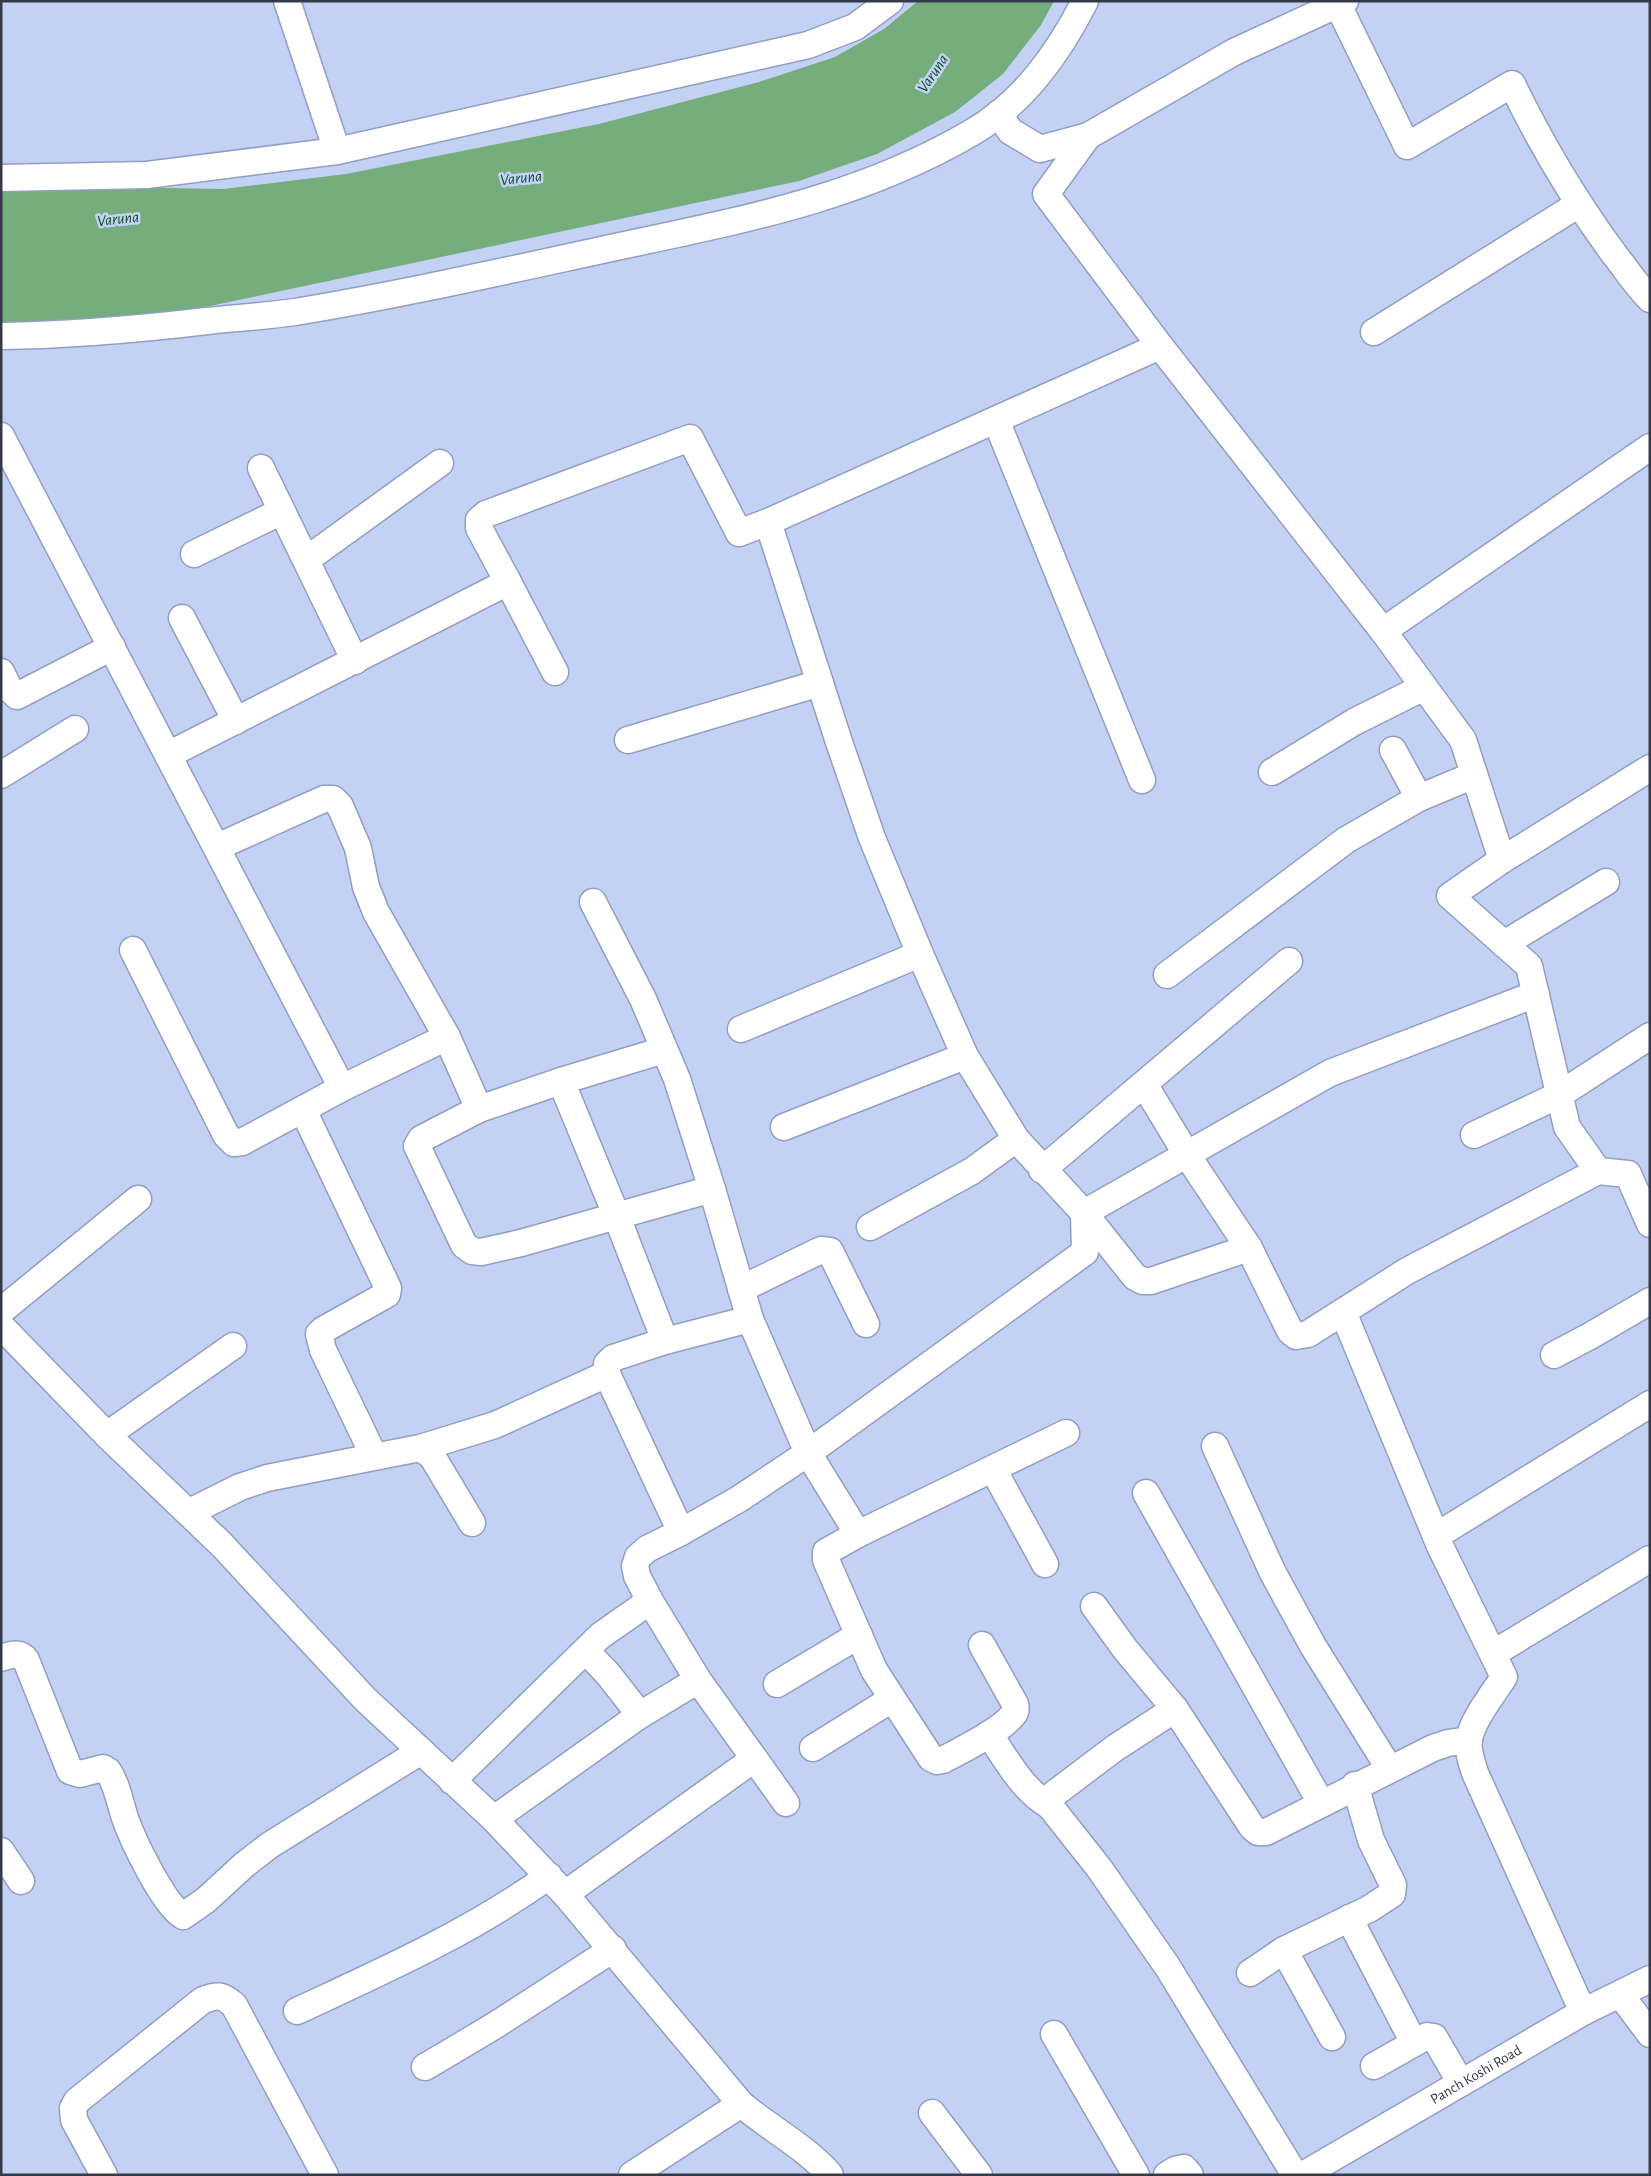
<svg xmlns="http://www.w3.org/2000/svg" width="1651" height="2176" viewBox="0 0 1651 2176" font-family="'Alegreya Sans',sans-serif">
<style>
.water{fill:#75ad7d}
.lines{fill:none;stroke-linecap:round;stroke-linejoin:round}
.minor-casing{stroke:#929fc2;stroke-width:29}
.minor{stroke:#fff;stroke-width:26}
.labels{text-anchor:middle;stroke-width:5;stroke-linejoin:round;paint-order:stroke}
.street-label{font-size:15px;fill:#343a48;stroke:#c3d1f5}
.water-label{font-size:16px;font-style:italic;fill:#0d4d20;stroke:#c3d1f5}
</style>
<rect width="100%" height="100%" fill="#c3d1f5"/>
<polygon class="water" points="918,1 1054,1 1041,25 1003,74 955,112 877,154 799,181 154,318 1,327 1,189 108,187 223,189 346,174 599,124 759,82 835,57 884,29"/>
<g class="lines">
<g class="minor-casing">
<g id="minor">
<polyline points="287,1 337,151"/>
<polyline points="1345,1 1234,52 1088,136 1046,194 1160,346 1383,631 1463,740 1502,860 1450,896 1529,966 1567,1127 1598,1171 1628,1174 1650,1224"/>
<path d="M1338,5L1407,146L1512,84C1541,144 1575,201 1614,254C1626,269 1636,285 1650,299"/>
<polyline points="999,113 1010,131 1040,149 1088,136"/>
<polyline points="1,178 147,175 337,151 808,45 855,27 890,1"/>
<polyline points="1374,332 1579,204"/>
<path d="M1,336C70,335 139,329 207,321C236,318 266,316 295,312C398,295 500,272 602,250C731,222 855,201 971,133C1023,103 1058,54 1085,1"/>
<polyline points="996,420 1142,780"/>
<polyline points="1,436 342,1088"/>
<polyline points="261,468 355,661"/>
<polyline points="768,522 838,739 872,838 920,954 965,1056 1016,1139 1084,1213 1135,1277 1143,1281 1151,1281 1249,1248"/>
<polyline points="194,554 282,511"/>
<polyline points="306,560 440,463"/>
<polyline points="508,582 555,672"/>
<polyline points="182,618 236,721"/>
<polyline points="1383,631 1650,447"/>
<polyline points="1,672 9,688 17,696 112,647"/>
<polyline points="628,740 820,683"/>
<polyline points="1393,750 1419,798"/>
<polyline points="168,755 508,582 479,528 479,520 486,514 690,438 739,533 768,522 1160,346"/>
<polyline points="1272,772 1354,722 1424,687"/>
<polyline points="1,775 75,729"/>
<polyline points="217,847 324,799 333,799 340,806 358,848 366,887 376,912 447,1037"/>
<polyline points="1502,860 1650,768"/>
<polyline points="593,902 643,999 677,1079 712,1189"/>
<polyline points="1504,944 1606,882"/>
<polyline points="133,950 226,1135 234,1143 242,1142 342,1088 447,1037 479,1109 561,1081 617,1217 665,1341 613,1358 607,1364 607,1374 681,1532 647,1549 638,1557 635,1566 637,1576 650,1601 698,1680 786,1803"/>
<polyline points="1167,975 1346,840 1419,798 1474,775"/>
<polyline points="741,1029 920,954"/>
<polyline points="561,1081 664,1050"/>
<polyline points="1144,1084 1187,1155 1249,1248 1290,1331 1296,1336 1308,1334 1407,1271 1598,1171"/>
<polyline points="479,1109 421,1139 417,1146 464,1245 472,1251 481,1252 521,1243 712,1189 750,1319 808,1453 1085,1252 1084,1213 1330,1073 1536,994"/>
<polyline points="303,1110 388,1288 387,1294 382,1297 323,1330 319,1334 323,1350 374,1456"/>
<polyline points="784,1127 965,1056"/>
<polyline points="1474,1135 1559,1095 1650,1036"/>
<polyline points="1042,1170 1289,961"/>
<polyline points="870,1227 972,1171 1016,1139"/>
<polyline points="741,1289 821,1250 830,1251 866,1324"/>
<polyline points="1,1311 138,1199"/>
<path d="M1343,1312L1440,1546L1504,1677C1493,1694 1473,1719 1469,1739C1467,1750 1472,1763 1475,1773L1583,2012"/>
<path d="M1,1326L107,1435L222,1545L365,1699L494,1819L565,1894L741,2104C769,2128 806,2147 830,2175"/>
<polyline points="665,1341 750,1319"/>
<polyline points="1554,1355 1590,1336 1650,1301"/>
<polyline points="107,1435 233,1346"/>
<polyline points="1215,1446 1273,1573 1313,1646 1389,1768"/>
<polyline points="420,1448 495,1425 607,1374"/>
<polyline points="993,1469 1045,1564"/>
<polyline points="1146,1493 1321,1803"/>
<polyline points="190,1512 240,1487 267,1478 420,1448 432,1456 472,1523"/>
<polyline points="681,1532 739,1499 808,1453 858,1534"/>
<polyline points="1436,1536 1650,1404"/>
<polyline points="1094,1606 1125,1649 1175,1709 1252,1827 1258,1832 1266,1832 1433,1748 1448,1743 1469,1740"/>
<path d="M982,1645L1015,1704C1016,1708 1016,1712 1013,1715C999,1732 963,1749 943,1760L937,1761L931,1758L874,1670L826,1560V1552L858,1534L1066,1433"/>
<polyline points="586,1651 608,1674 640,1715"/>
<polyline points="1494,1653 1650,1559"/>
<path d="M1,1658C10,1655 20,1651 26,1660L70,1771L80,1774L103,1768L108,1771C117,1784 120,1803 125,1818C133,1841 164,1905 183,1916L206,1900L244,1865L270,1845L421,1751"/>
<polyline points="777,1684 859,1635"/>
<polyline points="1175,1709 1115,1748 1054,1794 1051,1800 1050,1806 1099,1868 1167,1966 1295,2175"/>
<path d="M989,1734C1007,1760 1022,1790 1050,1806"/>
<polyline points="813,1748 892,1699"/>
<polyline points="452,1781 600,1636 650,1601"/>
<polyline points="494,1819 640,1715 698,1680"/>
<polyline points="1,1851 21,1881"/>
<polyline points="565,1894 754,1759"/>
<polyline points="1349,1918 1414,2043"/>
<polyline points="1284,1950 1332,2037"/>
<polyline points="1250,1973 1284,1950 1369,1909 1392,1894 1393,1885 1371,1840 1355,1785"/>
<polyline points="1620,1994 1650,2034"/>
<path d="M297,2011C385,1970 469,1933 549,1876"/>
<polyline points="1054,2034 1136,2175"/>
<polyline points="1374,2066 1427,2036 1434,2037 1461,2083"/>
<polyline points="425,2067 494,2026 613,1949"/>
<polyline points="932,2113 979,2175"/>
<path d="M104,2175L74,2120L73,2108L77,2101L203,2000C218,1995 221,1994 234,2005L325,2175"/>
<polyline points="632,2175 741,2104"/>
<polyline points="1167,2175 1175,2170 1184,2168 1190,2175"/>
<path id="s1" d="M1303,2175L1583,2012L1650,1979"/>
</g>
</g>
<use href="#minor" class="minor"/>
</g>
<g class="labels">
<g class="street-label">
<text dy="5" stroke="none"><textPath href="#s1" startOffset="200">Panch Koshi Road</textPath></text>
</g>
<g class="water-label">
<text transform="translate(932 73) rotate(-56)" y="6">Varuna</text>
<text transform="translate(521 177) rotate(-6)" y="6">Varuna</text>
<text transform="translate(118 218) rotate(-6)" y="6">Varuna</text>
</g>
</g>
<rect width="1651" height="2176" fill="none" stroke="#343a48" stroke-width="5"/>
</svg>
